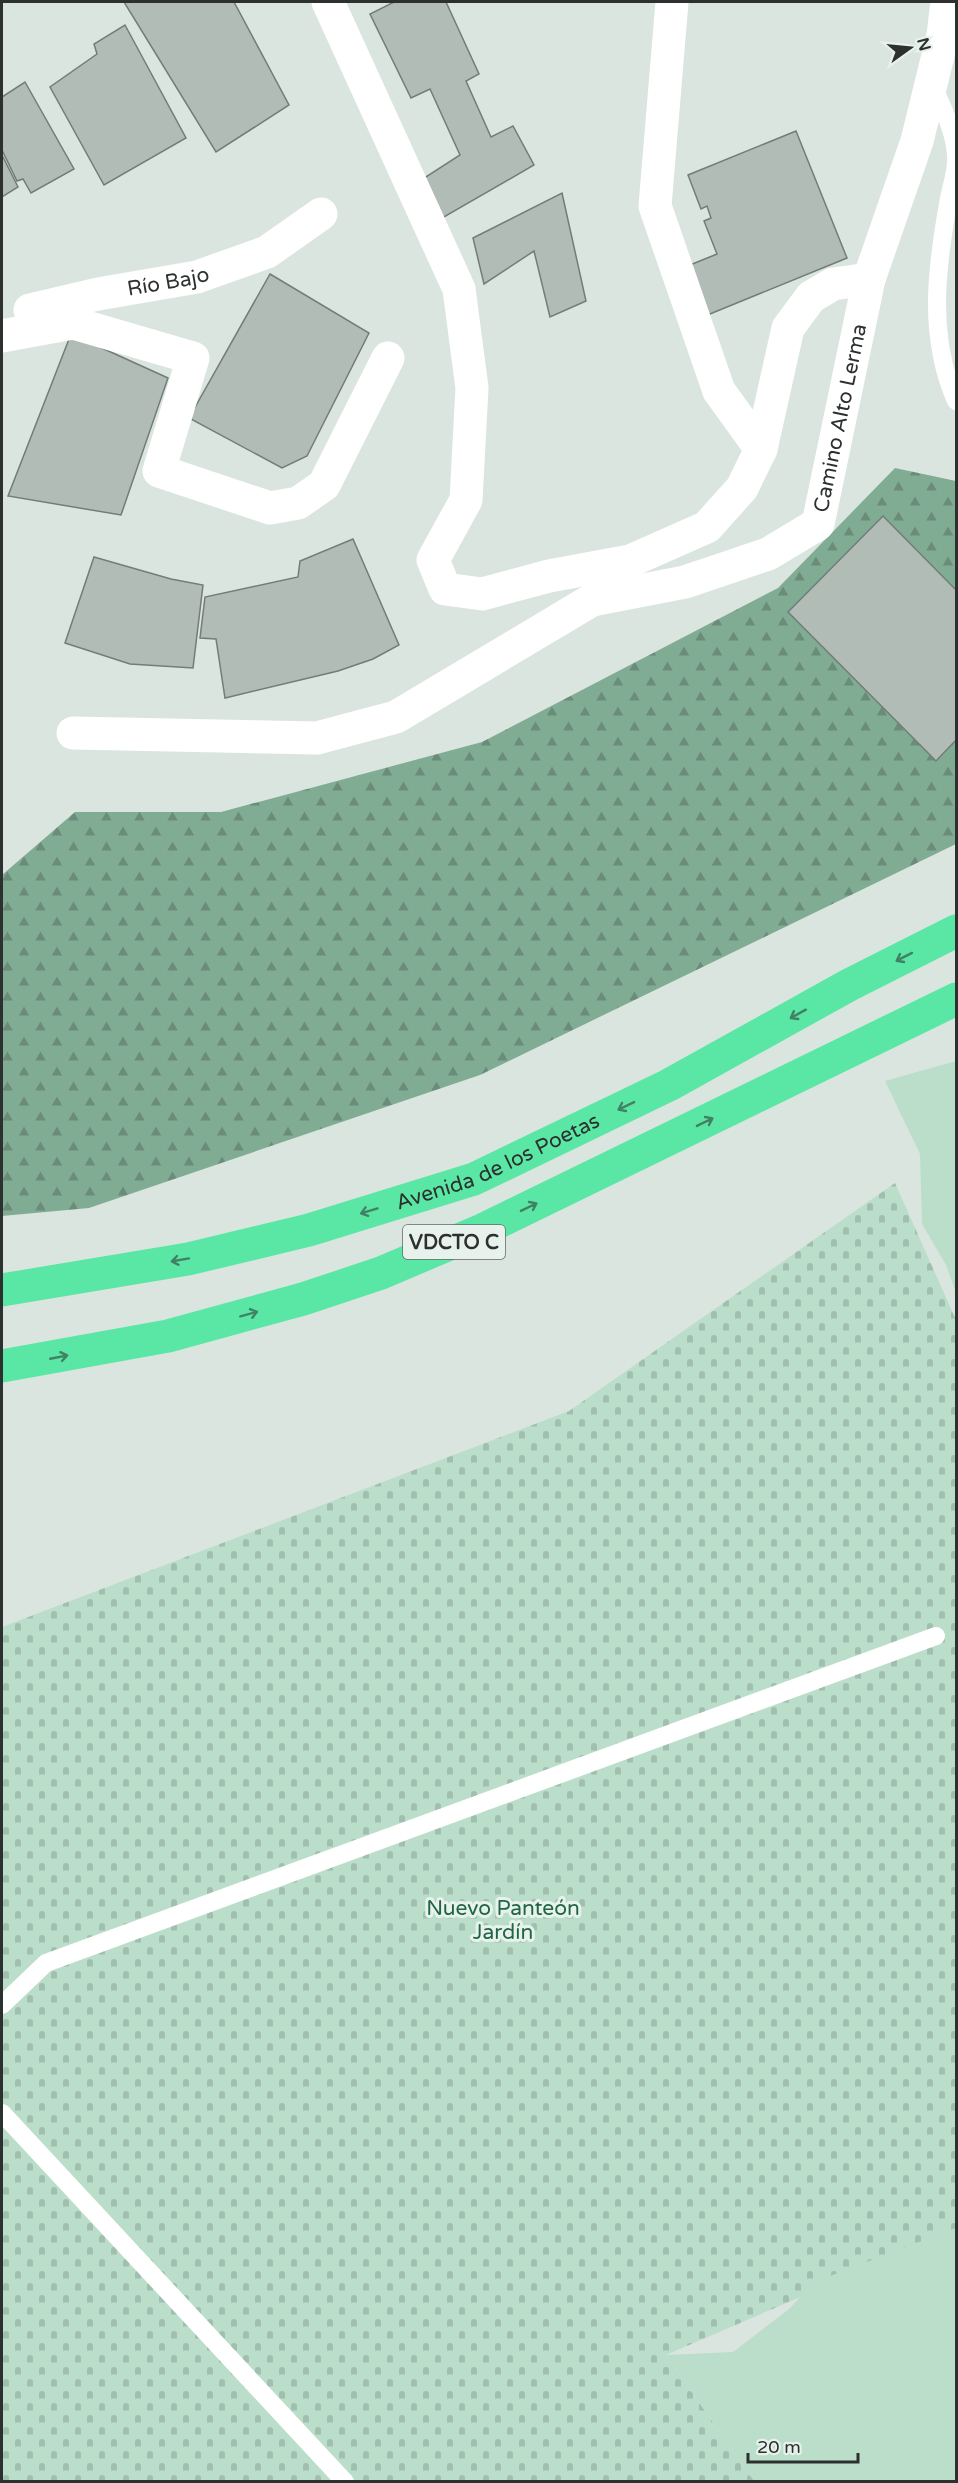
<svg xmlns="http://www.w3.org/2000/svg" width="958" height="2483" viewBox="0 0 958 2483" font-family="'Varela Round',sans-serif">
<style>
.forest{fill:url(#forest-firs)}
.cemetery{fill:url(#cemetery-stones)}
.park{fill:#bbdeca}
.building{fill:#b2bcb6;stroke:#737c76;stroke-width:1.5}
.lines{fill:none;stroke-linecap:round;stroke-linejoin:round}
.lane{stroke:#fff;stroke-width:18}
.street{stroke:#fff;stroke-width:33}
.highway{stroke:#5ae7a5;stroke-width:33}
.oneway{stroke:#418264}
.labels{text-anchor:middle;stroke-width:6;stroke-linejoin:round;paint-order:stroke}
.shield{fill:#e8f2ec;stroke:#646a67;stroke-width:1.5}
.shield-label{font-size:20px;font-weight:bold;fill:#2c302e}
.street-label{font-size:21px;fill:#2c302e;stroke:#e8f2ec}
.park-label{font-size:21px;fill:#1e6645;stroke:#e8f2ec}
</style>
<defs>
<pattern id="forest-firs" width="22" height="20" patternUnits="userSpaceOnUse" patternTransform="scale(1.5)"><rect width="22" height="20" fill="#81ac94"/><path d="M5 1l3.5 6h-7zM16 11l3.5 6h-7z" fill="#6a8c79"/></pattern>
<pattern id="cemetery-stones" width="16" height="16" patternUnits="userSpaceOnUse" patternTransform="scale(1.5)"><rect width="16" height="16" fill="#bbdeca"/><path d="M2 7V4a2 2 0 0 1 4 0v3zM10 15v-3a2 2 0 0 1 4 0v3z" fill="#a1bfae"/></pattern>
</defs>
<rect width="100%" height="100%" fill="#dbe5df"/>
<polygon class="forest" points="895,468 956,481 956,844 480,1075 89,1208 2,1216 2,875 75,812 221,812 482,742 778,588"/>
<polygon class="cemetery" points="895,1183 956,1320 956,2230 666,2355 754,2481 2,2482 2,1627 569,1411"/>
<g class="park">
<polygon points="956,1061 956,1293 946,1265 922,1224 920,1154 885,1081"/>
<polygon points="956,2228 956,2481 754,2481 666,2355 733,2352 789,2309 814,2282"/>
</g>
<g class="building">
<polygon points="124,2 234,2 289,105 216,152"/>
<polygon points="394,2 446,2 479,74 466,81 491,137 513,126 534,165 437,221 418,182 460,155 430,89 411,98 370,14"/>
<polygon points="125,25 186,138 104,185 50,87 97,54 94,44"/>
<polygon points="25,82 74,169 31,193 23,179 17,181 2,150 2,97"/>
<polygon points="796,131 847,258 705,316 685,267 717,254 704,221 711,218 707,206 701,209 688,175"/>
<polygon points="2,155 18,187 2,197"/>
<polygon points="562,193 586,301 550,317 534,251 484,284 473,238"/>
<polygon points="270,274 369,333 307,456 282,468 189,418"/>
<polygon points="71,334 168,378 121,515 8,496"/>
<polygon points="883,516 956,590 956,740 936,761 788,612"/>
<polygon points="353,539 399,645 373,659 338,671 225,698 216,639 200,638 205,597 298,577 300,561"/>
<polygon points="94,557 171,579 203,585 193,668 130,664 65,643"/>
</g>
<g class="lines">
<g class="lane">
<path d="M933,86C943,109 958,137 956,164C955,177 950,191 948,204C936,271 928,337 956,401"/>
<polyline points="2,2005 46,1963 936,1636"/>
<polyline points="2,2113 345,2482"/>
</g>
<g class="street">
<polyline points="328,2 459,289 472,388 466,500 433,560 445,589 482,594 549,576 630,561 707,527 742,488 761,449 788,328 811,297 833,284 869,279"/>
<polyline points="672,2 655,206 719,391 761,449"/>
<path id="s1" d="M30,310L98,294L197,277L267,252L321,214"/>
<polyline points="2,336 73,323 193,358 159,471 270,508 298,503 324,485 388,358"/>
<path id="s2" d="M73,733L317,738L396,717L592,600L685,582L768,554L818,524L869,279L917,141L943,35L947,2"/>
</g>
<g class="highway">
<path id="s3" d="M2,1290L188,1259L309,1230L474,1179L669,1085L849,985L956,931"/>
<polyline points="2,1366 168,1336 303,1299 381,1273 480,1231 956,999"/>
</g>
</g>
<defs><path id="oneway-shaft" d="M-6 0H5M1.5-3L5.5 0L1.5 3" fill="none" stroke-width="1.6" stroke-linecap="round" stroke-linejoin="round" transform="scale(1.5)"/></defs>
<g class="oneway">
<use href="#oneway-shaft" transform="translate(904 957) rotate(153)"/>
<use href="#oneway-shaft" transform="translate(798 1014) rotate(151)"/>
<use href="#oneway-shaft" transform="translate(626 1106) rotate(154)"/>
<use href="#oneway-shaft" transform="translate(705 1122) rotate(-26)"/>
<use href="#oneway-shaft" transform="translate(529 1207) rotate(-26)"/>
<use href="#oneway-shaft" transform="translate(369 1211) rotate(163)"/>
<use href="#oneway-shaft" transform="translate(180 1260) rotate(170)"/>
<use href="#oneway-shaft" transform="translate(249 1314) rotate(-15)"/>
<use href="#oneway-shaft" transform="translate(59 1357) rotate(-11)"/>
</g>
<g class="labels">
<rect class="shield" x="403" y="1225" width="102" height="34" rx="4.5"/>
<g class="shield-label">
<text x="454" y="1249">VDCTO C</text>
</g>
<g class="street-label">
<text dy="7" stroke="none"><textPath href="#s1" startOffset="141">Río Bajo</textPath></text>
<text dy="7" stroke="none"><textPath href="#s2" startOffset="903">Camino Alto Lerma</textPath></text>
<text dy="7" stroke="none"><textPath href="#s3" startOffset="514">Avenida de los Poetas</textPath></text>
</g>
<g class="park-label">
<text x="503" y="1915">Nuevo Panteón<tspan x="503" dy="24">Jardín</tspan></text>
</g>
</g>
<rect width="958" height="2483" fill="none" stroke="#2c302e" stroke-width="6"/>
<g transform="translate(910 48) rotate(75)" stroke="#e8f2ec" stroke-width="4.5" paint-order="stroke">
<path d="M0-4.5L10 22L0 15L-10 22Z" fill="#2c302e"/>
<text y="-9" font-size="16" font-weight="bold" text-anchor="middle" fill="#2c302e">N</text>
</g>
<path d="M748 2453v9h110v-9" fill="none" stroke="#2c302e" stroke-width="3"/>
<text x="757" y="2453" font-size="18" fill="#2c302e" stroke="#e8f2ec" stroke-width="4.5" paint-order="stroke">20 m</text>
</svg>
